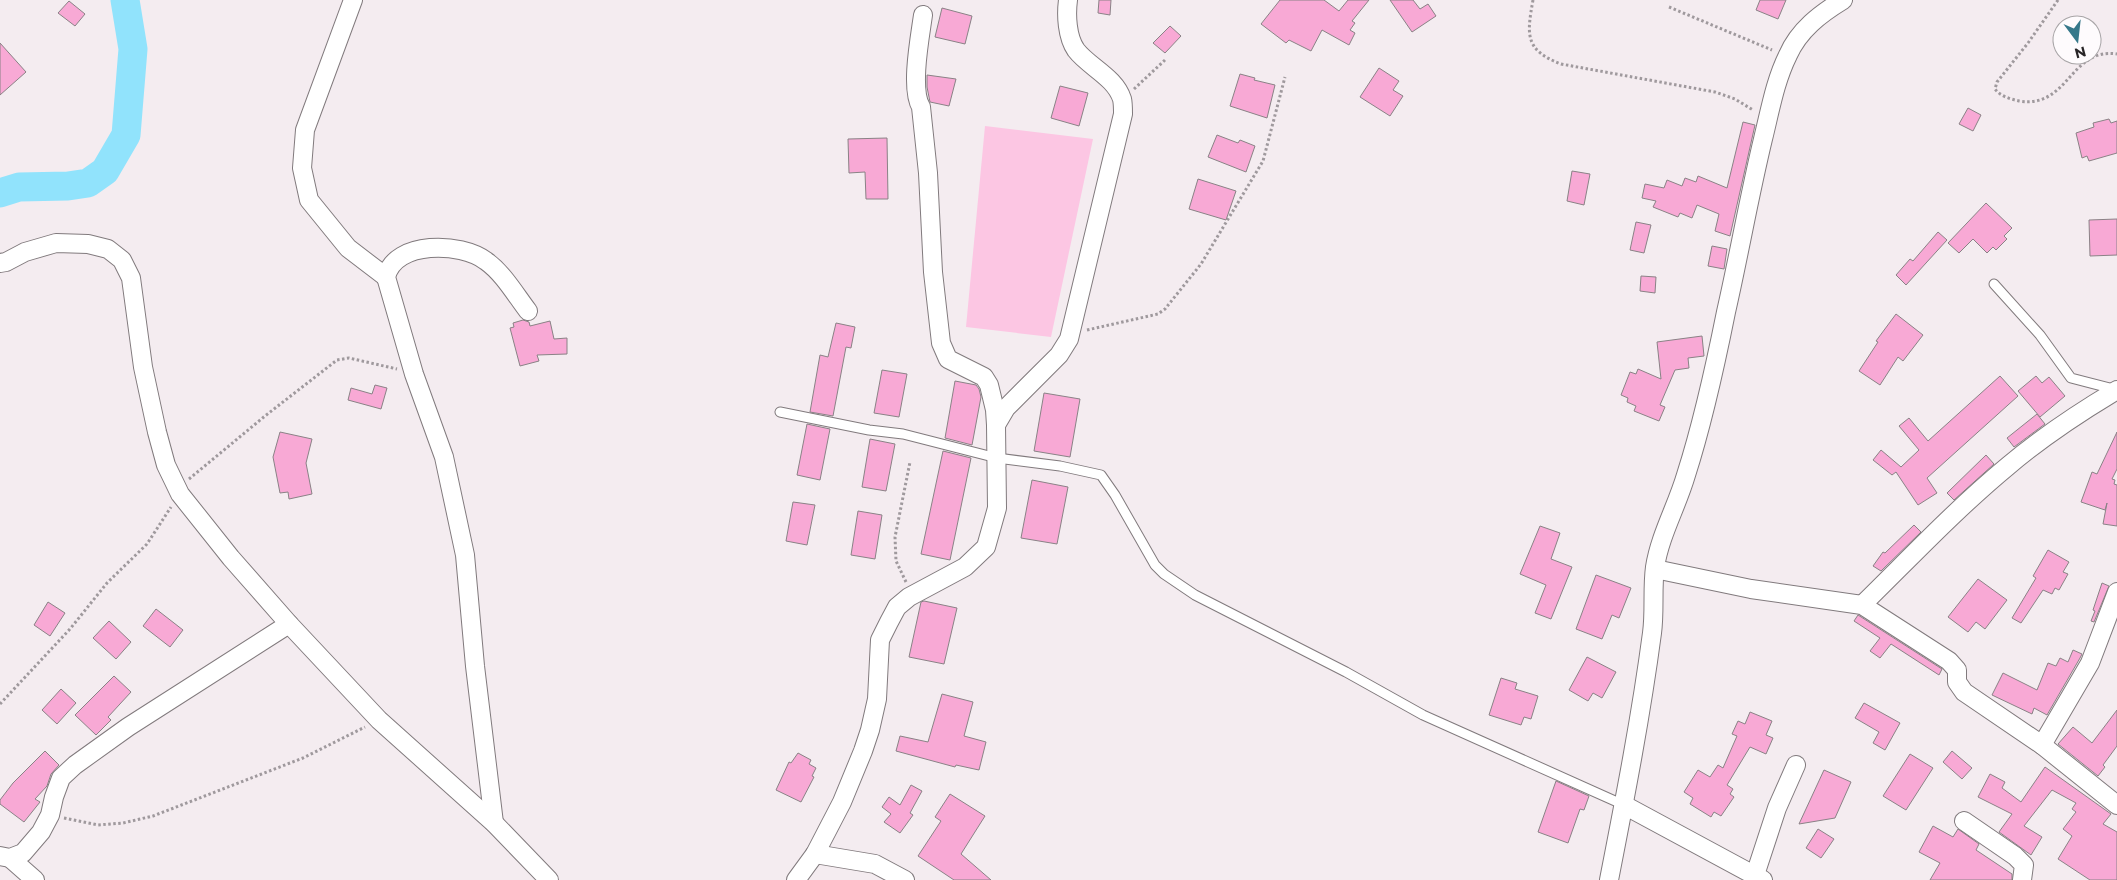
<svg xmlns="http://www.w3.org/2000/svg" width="2117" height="880" viewBox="0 0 2117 880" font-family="Montserrat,sans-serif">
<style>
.green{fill:#fcc6e3}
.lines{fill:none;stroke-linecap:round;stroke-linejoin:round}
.river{stroke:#91e3fc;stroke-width:29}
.building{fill:#f8a9d5;stroke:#8a8286}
.lane-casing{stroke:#817a7d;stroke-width:11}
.street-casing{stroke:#817a7d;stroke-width:20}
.path{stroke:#9f999d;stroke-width:3;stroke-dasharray:2.5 2.5;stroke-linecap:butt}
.lane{stroke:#fff;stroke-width:9}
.street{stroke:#fff;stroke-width:18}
</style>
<rect width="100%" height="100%" fill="#f4ecf0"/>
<polygon class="green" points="985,126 1093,139 1051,337 966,327"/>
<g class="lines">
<polyline class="river" points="0,193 19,187 68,186 88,183 105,171 126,135 133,49 125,0"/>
</g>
<g class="building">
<polygon points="1099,0 1111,0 1110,15 1098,13"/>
<polygon points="1280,0 1324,0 1339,11 1348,0 1369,0 1352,21 1355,23 1350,30 1355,33 1349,45 1322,30 1311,51 1289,40 1286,43 1261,24"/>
<polygon points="1390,0 1413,0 1420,9 1428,4 1436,16 1412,32"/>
<polygon points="1760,0 1786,0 1778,19 1756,10"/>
<polygon points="69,1 85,14 75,26 58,13"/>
<polygon points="942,8 972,16 965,44 935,37"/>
<polygon points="1170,26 1181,36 1165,53 1153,43"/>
<polygon points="0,43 26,72 0,95"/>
<polygon points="1379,68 1399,81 1393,90 1403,96 1390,116 1360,97"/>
<polygon points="1240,74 1255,78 1254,80 1275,85 1267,118 1230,106"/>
<polygon points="927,75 956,79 949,106 930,102 927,87"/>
<polygon points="1060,86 1088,93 1079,126 1051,118"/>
<polygon points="1968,108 1981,115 1973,131 1959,124"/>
<polygon points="2109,119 2111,123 2117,121 2117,153 2089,161 2087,156 2082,158 2076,133 2094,127 2093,123"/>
<polygon points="1743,122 1755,125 1730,236 1715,231 1719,214 1697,205 1692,218 1680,213 1678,217 1653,207 1656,201 1642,198 1645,184 1664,188 1667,180 1682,186 1685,178 1696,182 1698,176 1727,188"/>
<polygon points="1217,135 1238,143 1240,140 1255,146 1246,172 1208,157"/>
<polygon points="887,138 888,199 866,199 865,172 849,173 848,139"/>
<polygon points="1572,171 1590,174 1584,205 1567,201"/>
<polygon points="1198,179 1236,191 1226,220 1189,209"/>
<polygon points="1986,203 2012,228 2004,236 2007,239 1996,250 1993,247 1987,253 1973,239 1959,253 1948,243"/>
<polygon points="2117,219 2117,255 2090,256 2089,220"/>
<polygon points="1636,222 1651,225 1644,253 1630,250"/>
<polygon points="1938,232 1947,240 1906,285 1896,275 1910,259 1913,261"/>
<polygon points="1712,246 1727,249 1724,269 1708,266"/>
<polygon points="1641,276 1656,277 1655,293 1640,291"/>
<polygon points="1896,314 1923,335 1903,361 1898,357 1880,385 1859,371 1878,342 1876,341"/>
<polygon points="523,320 529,322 530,326 550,321 554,339 567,338 567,354 537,355 539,361 520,366 510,328 514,327 513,323"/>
<polygon points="836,323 855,327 851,348 846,347 833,416 810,412 820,355 828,357"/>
<polygon points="1702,336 1704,356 1688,358 1689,368 1675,370 1660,405 1665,407 1659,421 1634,411 1636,406 1627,402 1628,398 1621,395 1630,372 1636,374 1638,369 1661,379 1657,342"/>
<polygon points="882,370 907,374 899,417 874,413"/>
<polygon points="2000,376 2018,396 1927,478 1937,493 1918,505 1896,472 1892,475 1873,460 1881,450 1901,467 1919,450 1899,426 1909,418 1928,441"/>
<polygon points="2036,376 2042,383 2049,377 2065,396 2040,417 2018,391"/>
<polygon points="955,381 976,385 979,389 981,397 972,445 945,438"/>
<polygon points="375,385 387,388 381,409 348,400 351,388 372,394"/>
<polygon points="1044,393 1080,399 1070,457 1034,451"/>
<polygon points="2037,414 2045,424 2014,447 2007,438"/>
<polygon points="807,424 830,429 820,480 797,475"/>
<polygon points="280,432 312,439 306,463 312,494 289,499 288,492 280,493 273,457"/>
<polygon points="2117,432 2117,469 2112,479 2115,480 2114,484 2117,485 2117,526 2103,524 2107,503 2105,510 2081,502 2092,472 2097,474"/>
<polygon points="870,439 895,444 886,491 862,487"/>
<polygon points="943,451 971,458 950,560 921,554"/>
<polygon points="1986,455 1994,464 1954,500 1947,493"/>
<polygon points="1032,480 1068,487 1057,544 1021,538"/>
<polygon points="793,502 815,505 807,545 786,541"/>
<polygon points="858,511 882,515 875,559 851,555"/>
<polygon points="1914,525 1921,532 1881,571 1873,566 1883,552 1885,553"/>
<polygon points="1540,526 1560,533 1551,559 1572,567 1551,619 1535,613 1546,585 1520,574"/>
<polygon points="2048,550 2069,562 2063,572 2068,574 2059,590 2055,588 2052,594 2043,590 2021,623 2012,618 2036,578 2033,576"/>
<polygon points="1596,575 1631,588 1619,618 1612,615 1602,639 1576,629"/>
<polygon points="1978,579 2007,600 1985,629 1976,622 1968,632 1948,617"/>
<polygon points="2102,583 2109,586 2094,622 2091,621 2095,611 2093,610"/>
<polygon points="924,601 957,608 944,664 909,657 921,602"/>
<polygon points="48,602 65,613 50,636 34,625"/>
<polygon points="156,609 183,630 170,647 143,626"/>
<polygon points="1858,615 1942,669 1939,675 1891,644 1880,658 1870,651 1880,638 1854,621"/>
<polygon points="109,621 131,642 116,659 93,638"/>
<polygon points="2073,650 2082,654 2080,658 2047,715 2034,708 2032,714 1992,695 2003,673 2037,690 2048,663 2056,666 2060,658 2068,662"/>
<polygon points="1587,657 1616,672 1602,698 1593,693 1588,701 1569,690"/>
<polygon points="114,676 131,692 108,717 111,720 96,735 75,715"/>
<polygon points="1501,678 1517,683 1515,689 1538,696 1531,719 1524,717 1521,725 1489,715"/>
<polygon points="61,689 76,703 57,724 42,710"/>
<polygon points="942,694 973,702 964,736 986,742 979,770 956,765 955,767 896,751 900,736 928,742"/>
<polygon points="1864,703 1900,723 1885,750 1873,743 1879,732 1855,718"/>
<polygon points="2117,710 2117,746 2103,765 2105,767 2098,776 2058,744 2073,727 2092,743"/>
<polygon points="1750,712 1772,721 1766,735 1773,738 1766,754 1750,747 1727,785 1733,789 1730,794 1734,797 1721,816 1714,812 1711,817 1690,804 1693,798 1684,792 1698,770 1710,777 1718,765 1723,768 1737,736 1732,734 1738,721 1745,724"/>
<polygon points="45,751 59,765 51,774 47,786 35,799 40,802 24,822 0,804 0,800 13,783"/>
<polygon points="1952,751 1972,768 1962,779 1943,762"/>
<polygon points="798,753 811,760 809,764 816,768 812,776 814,777 801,802 776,790 789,762 791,763"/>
<polygon points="1910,754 1933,768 1906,810 1883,796"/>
<polygon points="2045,767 2111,814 2103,824 2117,832 2117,880 2090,880 2058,859 2072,836 2063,829 2076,812 2072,809 2076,803 2052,790 2024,826 2042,837 2031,855 1999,832 2012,814 1978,797 1990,774 2005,782 2002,788 2021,802"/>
<polygon points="1824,770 1851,782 1835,818 1799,824"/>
<polygon points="1556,781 1589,796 1584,810 1580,809 1568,843 1538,832"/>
<polygon points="911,785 922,791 910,813 913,815 900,833 884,822 891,814 882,807 889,797 900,805"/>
<polygon points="950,794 985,816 961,854 991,880 954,880 918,856 941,821 935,817"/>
<polygon points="1933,826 1953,837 1958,829 1979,844 1976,850 2012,874 2012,880 1930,880 1940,863 1919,852"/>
<polygon points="1818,829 1834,839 1821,858 1806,848"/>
</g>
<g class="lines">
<g class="lane-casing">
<g id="lane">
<polyline points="1994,284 2040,335 2071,378 2117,390"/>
<polyline points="780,412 869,430 903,434 997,458 1060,466 1101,475 1115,495 1155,565 1164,574 1195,595 1346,672 1423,715 1624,805"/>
</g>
</g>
<g class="street-casing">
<g id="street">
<polyline points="353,0 305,130 302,168 309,200 348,248 386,277"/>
<path d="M923,15C920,37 910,89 921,107L928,173L933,272L941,343L948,359L984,377L989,385L995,410L996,425"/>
<polyline points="0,263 6,262 25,252 56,243 88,244 108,249 122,260 131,278 143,367 157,432 166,465 180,494 231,558 289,624 379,720 494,823 549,880"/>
<polyline points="1655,569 1751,589 1862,605 1949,661 1957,670 1957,682 1964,692 2042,745 2117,805"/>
<path d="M1862,605C1910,558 1956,509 2008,466C2041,438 2080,412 2117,390"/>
<polyline points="2042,745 2090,663 2117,592"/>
<polyline points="1624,805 1763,880"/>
<polyline points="1964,821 2015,856 2024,865 2022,880"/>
<path d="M494,823L475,666L465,555L444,457L414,374L386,277C395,240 461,242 486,261C503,273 515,294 528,311"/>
<polyline points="815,854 875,864 905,880"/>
<polyline points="0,856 10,858 23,853 41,832 50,815 54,797 61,778 75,765 128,727 289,624"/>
<polyline points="10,858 35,880"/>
<polyline points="1755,875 1777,808 1796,765"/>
<path d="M796,880L815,854L842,802L863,751L870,730L877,699L880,640L889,622L897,607L909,597L965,567L986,547L997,508L996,425L1006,408L1059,355L1069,339L1123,114C1123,110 1123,103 1122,99C1115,77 1089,67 1076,50C1067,37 1066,15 1068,0"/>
<path d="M1609,880C1625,798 1641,716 1652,633C1655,611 1652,589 1655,567C1660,535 1677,506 1686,475C1703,422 1715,367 1726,312C1739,255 1749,197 1763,139C1770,111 1775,81 1788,55C1799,30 1820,14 1843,0"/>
</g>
</g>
<g class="path">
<path d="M1533,0C1527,34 1524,50 1561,64L1715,92L1735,99L1753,110"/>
<path d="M2058,0L2028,43L1997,82L1995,89C2000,96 2010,99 2019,101C2069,109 2070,47 2117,54"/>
<polyline points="1669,7 1772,50"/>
<polyline points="1134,89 1165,60"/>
<polyline points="1087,330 1158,314 1165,309 1201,264 1263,161 1285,77"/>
<polyline points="189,479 265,416 337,360 349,358 397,369"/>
<polyline points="906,582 896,561 895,537 910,462"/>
<polyline points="0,704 70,629 107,583 147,544 171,507"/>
<polyline points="64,818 98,825 123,823 153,816 303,758 365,727"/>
</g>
<use href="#lane" class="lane"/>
<use href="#street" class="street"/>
</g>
<g transform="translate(2077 40) rotate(165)"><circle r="24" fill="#fefbfd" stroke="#a8a5a7"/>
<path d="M0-4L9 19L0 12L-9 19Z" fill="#36788a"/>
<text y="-8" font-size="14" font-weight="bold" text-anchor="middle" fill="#282527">N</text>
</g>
</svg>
